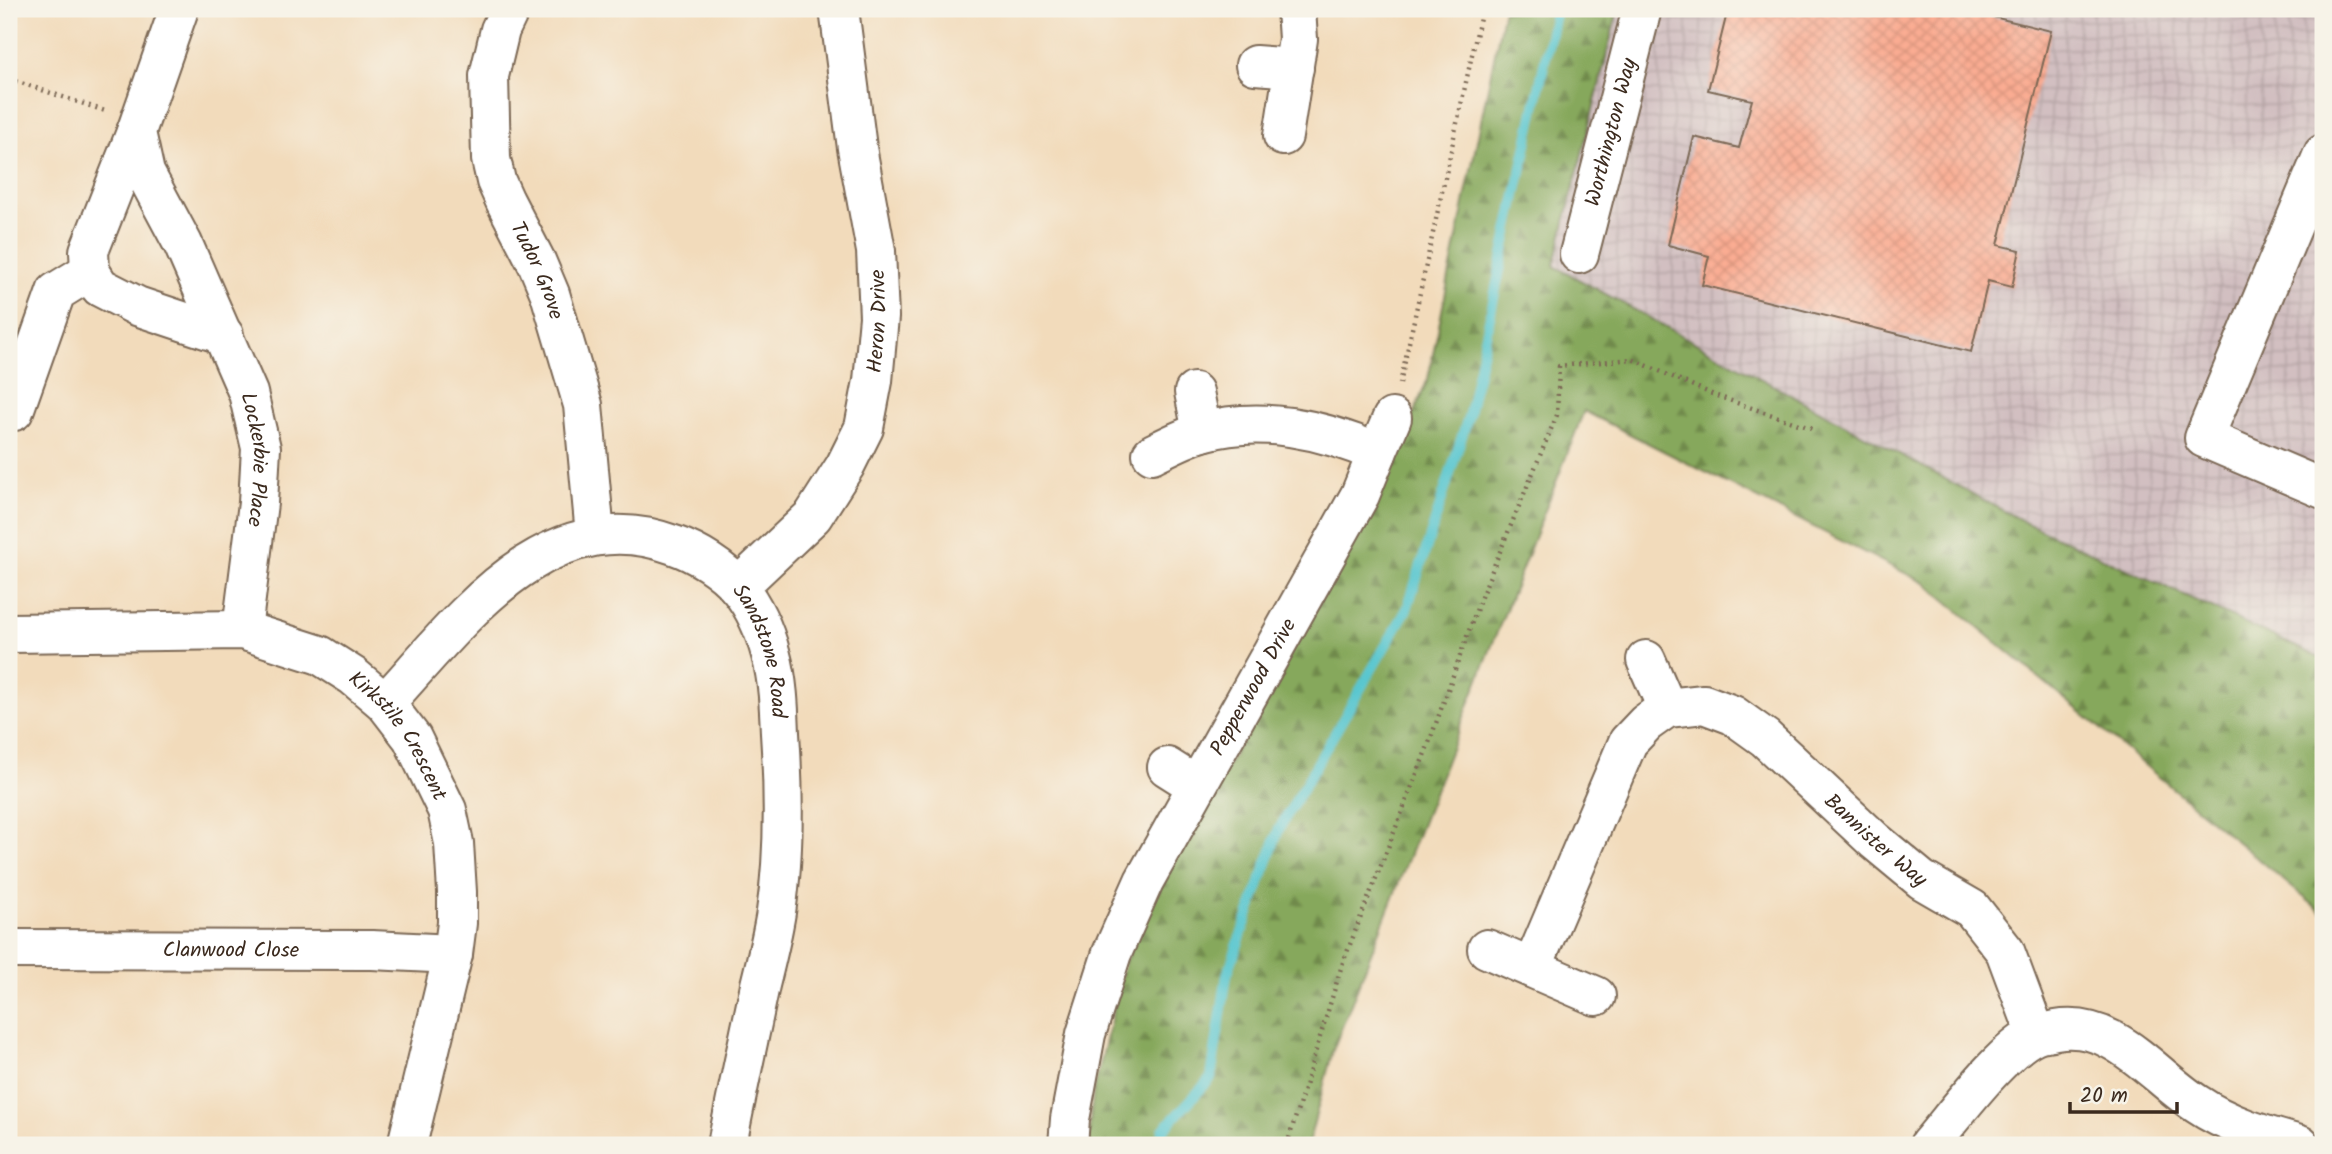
<svg xmlns="http://www.w3.org/2000/svg" width="2332" height="1154" viewBox="0 0 2332 1154" font-family="Kalam,sans-serif">
<style>
.industrial{fill:url(#industrial-grid)}
.forest{fill:url(#forest-firs);stroke:#60693d;stroke-width:2}
.lines{fill:none;stroke-linecap:round;stroke-linejoin:round}
.stream{stroke:#59c6cf;stroke-width:10}
.building{fill:url(#building-cross-hatch)}
.minor-casing{stroke:#7b6855;stroke-width:42}
.path{stroke:#7b6855;stroke-width:4.5;stroke-dasharray:2 5;stroke-linecap:butt}
.minor{stroke:#fff;stroke-width:38}
.labels{text-anchor:middle;stroke-width:5;stroke-linejoin:round;paint-order:stroke}
.street-label{font-size:21px;fill:#3b2a1e;stroke:#f7f3e8}
</style>
<defs>
<pattern id="industrial-grid" width="8" height="8" patternUnits="userSpaceOnUse" patternTransform="scale(1.75)"><rect width="8" height="8" fill="#d2bfc1"/><path d="M0 4h8M4 0v8" fill="none" stroke="#b5a4a5"/></pattern>
<pattern id="forest-firs" width="22" height="20" patternUnits="userSpaceOnUse" patternTransform="scale(1.75)"><rect width="22" height="20" fill="#86a85c"/><path d="M5 1l3.5 6h-7zM16 11l3.5 6h-7z" fill="#6f894b"/></pattern>
<pattern id="building-cross-hatch" width="8" height="8" patternUnits="userSpaceOnUse" patternTransform="scale(1.75)"><rect width="8" height="8" fill="#faac92"/><path d="M0 0l8 8M0 8l8-8" fill="none" stroke="#d7947d"/></pattern>
</defs>
<rect width="100%" height="100%" fill="#f7f3e8"/>
<filter id="ink" filterUnits="userSpaceOnUse"><feTurbulence type="fractalNoise" baseFrequency=".0143" numOctaves="2"/><feDisplacementMap in="SourceGraphic" scale="14" xChannelSelector="R" yChannelSelector="G"/><feConvolveMatrix kernelMatrix="1 2 1 2 8 2 1 2 1" color-interpolation-filters="sRGB"/></filter>
<filter id="wash" filterUnits="userSpaceOnUse"><feTurbulence type="fractalNoise" baseFrequency=".00686" numOctaves="4" result="noise"/><feDisplacementMap in="SourceGraphic" scale="28" xChannelSelector="R" yChannelSelector="G"/><feGaussianBlur stdDeviation="1.57" result="paint"/><feColorMatrix in="noise" values="0 0 0 0 0 0 0 0 0 0 0 0 0 0 0 0 0 1.4 0 .05"/><feComposite in="paint" operator="in"/></filter>
<g filter="url(#wash)">
<rect width="100%" height="100%" fill="#f2dbbb"/>
<polygon class="industrial" points="1618,9 2323,9 2323,659 2024,522 1554,266"/>
<polygon class="forest" points="1504,9 1618,9 1554,266 2024,522 2323,659 2323,913 1925,583 1584,411 1333,1050 1308,1145 1088,1145 1093,1095 1125,961 1164,881 1387,478 1428,379"/>
<g class="lines">
<polyline class="stream" points="1161,1145 1163,1130 1211,1078 1227,975 1279,829 1407,609 1469,414 1556,9"/>
</g>
<g id="blocks">
<polygon class="building" points="1728,9 1960,9 2051,31 1998,245 2020,250 2012,287 1988,281 1971,352 1702,285 1709,256 1668,245 1694,137 1739,148 1752,100 1708,90"/>
</g>
</g>
<g filter="url(#ink)">
<use href="#blocks" fill-opacity="0" stroke="#7b6855" stroke-width="2"/>
<g class="lines">
<g class="minor-casing">
<g id="minor">
<path id="s1" d="M179,9L136,132L145,173L183,244L248,393L261,448L258,503L242,630"/>
<path id="s2" d="M510,9L500,30L489,76L491,159L496,181L505,201L537,263L550,294L583,405L595,535"/>
<polyline points="1255,65 1294,68"/>
<polyline points="136,132 89,251 90,271 100,287 137,306 224,335"/>
<polyline points="1283,136 1298,39 1296,9"/>
<polyline points="2323,154 2204,438 2323,489"/>
<path id="s3" d="M1579,254L1642,9"/>
<polyline points="1194,392 1202,432"/>
<polyline points="14,411 56,292 90,271"/>
<polyline points="1377,453 1392,418"/>
<path id="s4" d="M738,587L813,516L845,466L864,428L873,381L879,317L876,251L857,148L839,9"/>
<path id="s5" d="M9,633L242,630L320,655L353,676L385,703L412,738L447,810L454,843L457,892V923L453,954L407,1145"/>
<polyline points="1646,660 1667,708"/>
<path id="s6" d="M385,703C460,622 547,498 674,545C697,553 723,569 739,588C754,607 765,632 771,655C778,680 779,707 780,733C784,793 785,853 776,912C772,937 766,961 760,985C749,1038 737,1092 727,1145"/>
<polyline points="1167,767 1197,786"/>
<path id="s7" d="M9,949L372,950L453,954"/>
<polyline points="1487,949 1596,996"/>
<path id="s8" d="M1532,968L1628,742L1646,723L1667,708L1704,704L1733,715L1765,738L1875,841L1922,880L1972,909L2005,951L2036,1034"/>
<path id="s9" d="M1068,1145L1070,1119L1086,1034L1112,953L1144,881L1360,495L1377,453C1323,429 1260,415 1202,432C1185,437 1168,446 1152,454"/>
<path d="M1929,1145C1954,1116 2002,1050 2035,1035C2041,1032 2049,1032 2056,1030C2115,1020 2153,1076 2197,1104C2228,1125 2263,1135 2300,1145"/>
</g>
</g>
<g class="path">
<polyline points="9,79 105,111"/>
<polyline points="1400,384 1482,9"/>
<polyline points="1287,1145 1342,965 1429,743 1481,597 1557,415 1559,366 1632,359 1714,395 1816,430"/>
</g>
<use href="#minor" class="minor"/>
</g>
</g>
<g class="labels">
<g class="street-label">
<text dy="7" stroke="none"><textPath href="#s3" startOffset="126">Worthington Way</textPath></text>
<text dy="7" stroke="none"><textPath href="#s2" startOffset="275">Tudor Grove</textPath></text>
<text dy="7" stroke="none"><textPath href="#s4" startOffset="313">Heron Drive</textPath></text>
<text dy="7" stroke="none"><textPath href="#s1" startOffset="483">Lockerbie Place</textPath></text>
<text dy="7" stroke="none"><textPath href="#s6" startOffset="500">Sandstone Road</textPath></text>
<text dy="7" stroke="none"><textPath href="#s9" startOffset="499">Pepperwood Drive</textPath></text>
<text dy="7" stroke="none"><textPath href="#s5" startOffset="430">Kirkstile Crescent</textPath></text>
<text dy="7" stroke="none"><textPath href="#s8" startOffset="556">Bannister Way</textPath></text>
<text dy="7" stroke="none"><textPath href="#s7" startOffset="222">Clanwood Close</textPath></text>
</g>
</g>
<rect width="2332" height="1154" fill="none" stroke="#f7f3e8" stroke-width="35"/>
<path d="M2070 1102v10h107v-10" fill="none" stroke="#3b2a1e" stroke-width="3.5"/>
<text x="2080" y="1102" font-size="21" fill="#3b2a1e" stroke="#f7f3e8" stroke-width="5" paint-order="stroke">20 m</text>
</svg>
